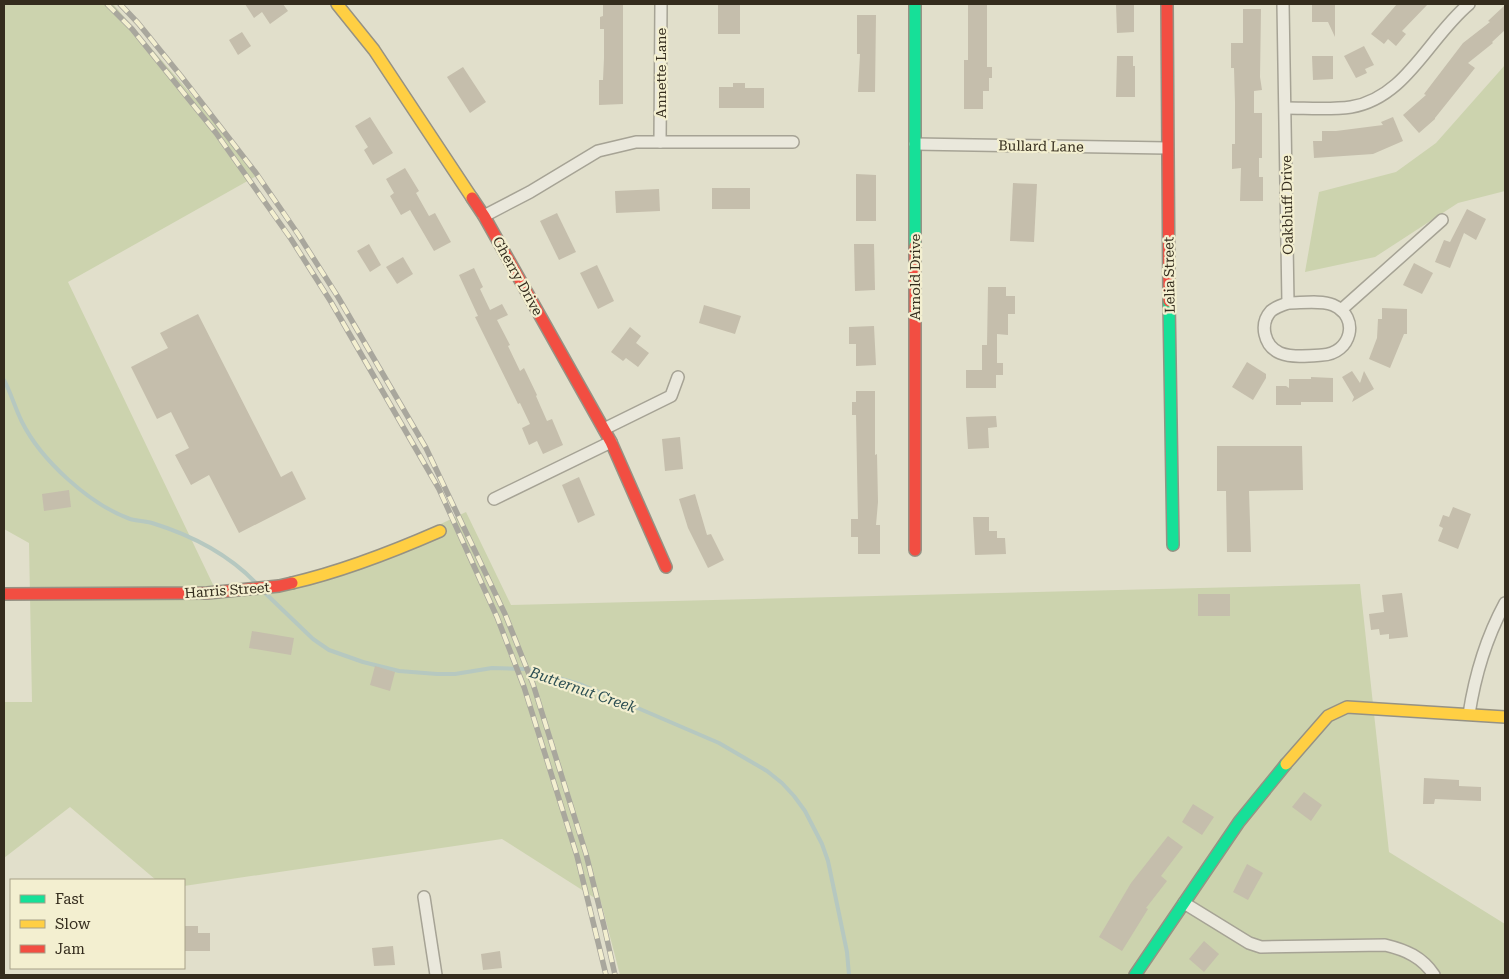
<svg xmlns="http://www.w3.org/2000/svg" width="1509" height="979" viewBox="0 0 1509 979" font-family="'Roboto Serif',serif">
<style>
.green{fill:#ccd3ae}
.lines{fill:none;stroke-linecap:round;stroke-linejoin:round}
.stream{stroke:#b6c8c0;stroke-width:4}
.building{fill:#c5beac}
.street-casing{stroke:#a6a395;stroke-width:14}
.fast-casing{stroke:#969284;stroke-width:14}
.slow-casing{stroke:#969284;stroke-width:14}
.jam-casing{stroke:#969284;stroke-width:14}
.street{stroke:#eae8dc;stroke-width:11}
.fast{stroke:#16e098;stroke-width:11}
.slow{stroke:#ffcf43;stroke-width:11}
.jam{stroke:#f24e42;stroke-width:11}
.rail-casing{stroke:#a9a79d;stroke-width:5.5}
.rail{stroke:#f3efd0;stroke-width:4;stroke-dasharray:11;stroke-linecap:butt}
.labels{text-anchor:middle;stroke-width:4.5;stroke-linejoin:round;paint-order:stroke}
.street-label{font-size:14px;fill:#342c1d;stroke:#f3efd0}
.water-label{font-size:15px;font-style:italic;fill:#2d4f53;stroke:#f3efd0}
</style>
<rect width="100%" height="100%" fill="#e1dfcb"/>
<g class="green">
<polygon points="4,4 113,4 260,174 68,282 218,595 367,559 466,512 511,605 1360,584 1389,852 1505,924 1505,975 620,975 601,902 502,839 184,886 184,880 156,880 70,807 4,858 4,702 32,702 29,543 4,529"/>
<polygon points="1505,65 1505,191 1458,203 1375,257 1305,272 1319,192 1396,172 1436,143"/>
</g>
<g class="lines">
<g class="stream">
<path d="M4,380C11,393 15,408 22,422C41,460 89,504 130,519C137,521 145,521 152,523C191,535 228,554 256,583"/>
<polyline points="264,592 313,639 329,650 363,662 399,671 437,674 455,674 492,668 528,669 582,685 633,706 719,743 767,771 782,783 794,796 805,811 822,844 828,861 847,952 849,975"/>
</g>
</g>
<g class="building">
<polygon points="245,4 283,4 288,11 270,24 262,12 254,18"/>
<polygon points="603,4 623,4 623,104 599,105 599,80 603,80 604,58 604,29 600,29 600,17 603,16"/>
<rect x="718" y="4" width="22" height="30"/>
<polygon points="968,4 987,4 987,67 992,67 992,78 989,78 989,91 983,91 983,109 964,109 964,60 968,60"/>
<polygon points="1116,4 1134,4 1134,32 1117,33"/>
<polygon points="1312,4 1335,4 1335,37 1328,22 1312,22"/>
<polygon points="1397,4 1428,4 1402,31 1406,34 1396,46 1388,39 1384,44 1371,34"/>
<polygon points="1505,5 1505,30 1492,42 1493,43 1468,63 1475,68 1435,118 1435,119 1419,133 1403,115 1426,95 1424,94 1463,43 1490,22 1488,21"/>
<polygon points="1243,9 1261,9 1260,77 1262,90 1254,91 1254,113 1262,113 1262,158 1259,158 1259,177 1263,177 1263,201 1240,201 1241,168 1232,169 1232,144 1235,144 1235,102 1234,68 1231,68 1231,43 1243,43"/>
<polygon points="857,15 876,15 875,92 858,92 860,54 857,54"/>
<polygon points="242,32 251,46 238,55 229,40"/>
<polygon points="1364,46 1374,65 1365,69 1367,73 1356,78 1344,56"/>
<polygon points="1117,56 1133,56 1133,66 1135,66 1135,97 1116,97"/>
<polygon points="1312,56 1333,56 1333,79 1313,80"/>
<polygon points="463,67 486,102 470,113 447,77"/>
<polygon points="733,83 745,83 745,88 764,88 764,108 719,108 719,87 733,87"/>
<polygon points="370,117 393,153 373,165 364,150 368,147 355,126"/>
<polygon points="1393,117 1403,141 1373,154 1314,158 1313,141 1322,141 1322,131 1336,131 1383,125 1381,122"/>
<polygon points="405,168 419,191 416,193 429,216 435,213 451,242 434,251 410,210 401,215 390,196 394,193 386,179"/>
<polygon points="856,174 876,175 876,221 856,221"/>
<polygon points="1013,183 1037,184 1034,242 1010,241"/>
<rect x="712" y="188" width="38" height="21"/>
<polygon points="659,189 660,211 616,213 615,191"/>
<polygon points="1467,209 1486,219 1476,240 1464,233 1450,268 1435,262 1444,240 1450,242"/>
<polygon points="557,213 576,252 559,260 540,221"/>
<polygon points="369,244 381,265 370,272 357,251"/>
<polygon points="854,244 874,244 875,290 855,291"/>
<polygon points="403,257 413,274 397,284 386,267"/>
<polygon points="1414,263 1433,273 1422,294 1403,285"/>
<polygon points="597,265 614,301 598,309 580,273"/>
<polygon points="474,268 483,287 480,289 490,310 502,304 508,315 497,320 510,345 508,346 520,371 524,368 537,395 536,396 547,421 552,419 563,445 543,454 537,441 529,445 522,428 530,424 520,403 518,404 475,317 478,316 459,275"/>
<polygon points="988,287 1006,287 1006,296 1015,296 1015,314 1008,314 1008,335 997,334 997,363 1003,363 1003,375 996,375 996,388 966,388 966,370 982,370 982,345 987,345"/>
<polygon points="704,305 741,316 735,334 699,323"/>
<polygon points="1382,308 1407,309 1407,334 1404,334 1390,368 1369,359 1377,338 1378,319 1382,319"/>
<polygon points="198,314 281,477 292,471 306,499 239,533 209,475 191,485 175,455 189,448 171,412 157,419 131,367 168,348 160,333"/>
<polygon points="874,326 876,365 856,366 856,344 849,344 849,327"/>
<polygon points="630,327 641,336 636,343 649,353 638,367 626,358 623,361 611,352"/>
<polygon points="1247,362 1266,374 1266,378 1253,400 1232,387"/>
<polygon points="1352,371 1360,383 1364,371 1374,389 1352,402 1354,397 1342,377"/>
<polygon points="1311,377 1333,378 1333,402 1301,402 1301,405 1276,405 1276,386 1286,386 1289,388 1289,379 1311,379"/>
<polygon points="856,391 875,391 875,455 877,454 878,502 876,525 880,525 880,554 858,554 858,537 851,537 851,519 858,519 856,415 852,415 852,402 856,402"/>
<polygon points="996,416 997,427 988,428 989,448 968,449 966,417"/>
<polygon points="680,437 683,469 665,471 662,439"/>
<polygon points="1217,446 1302,446 1303,490 1249,491 1251,552 1227,552 1226,491 1217,491"/>
<polygon points="579,477 595,515 578,523 562,485"/>
<polygon points="69,490 71,507 44,511 42,494"/>
<polygon points="695,494 707,535 711,534 724,560 708,568 688,528 679,499"/>
<polygon points="1453,507 1471,514 1458,549 1438,541 1443,528 1439,526 1443,515 1449,517"/>
<polygon points="973,517 989,517 989,531 997,531 997,538 1005,538 1006,554 975,555"/>
<polygon points="1402,593 1408,637 1389,639 1389,634 1380,635 1379,629 1371,630 1369,614 1384,612 1382,595"/>
<rect x="1198" y="594" width="32" height="22"/>
<polygon points="252,631 294,638 291,655 249,648"/>
<polygon points="375,666 395,672 390,691 370,685"/>
<polygon points="1424,778 1459,780 1459,786 1481,787 1481,801 1435,799 1434,804 1423,804"/>
<polygon points="1304,792 1322,805 1311,821 1292,807"/>
<polygon points="1193,804 1214,817 1202,835 1182,822"/>
<polygon points="1168,836 1183,847 1161,876 1167,881 1146,908 1148,909 1122,951 1099,937 1131,883"/>
<polygon points="1247,864 1263,873 1248,900 1233,892"/>
<polygon points="184,926 198,926 198,933 210,933 210,951 184,951"/>
<polygon points="1204,941 1219,954 1204,972 1189,959"/>
<polygon points="393,946 395,965 374,966 372,948"/>
<polygon points="500,951 502,968 483,970 481,954"/>
</g>
<g class="lines">
<g class="street-casing">
<g id="street">
<polyline points="1283,4 1288,303"/>
<path d="M1286,108C1306,108 1332,110 1351,107C1406,98 1429,37 1469,4"/>
<polyline points="660,142 661,4"/>
<polyline points="915,144 1167,148"/>
<polyline points="484,216 530,192 598,151 636,142 793,142"/>
<path d="M1288,303C1302,303 1321,300 1333,305C1361,317 1351,354 1322,355C1310,356 1292,358 1280,353C1264,346 1259,324 1271,311C1276,307 1282,305 1288,303Z"/>
<polyline points="1341,310 1442,220"/>
<polyline points="604,429 671,396 678,377"/>
<polyline points="494,499 611,442"/>
<path d="M1469,714C1475,675 1486,638 1505,603"/>
<polyline points="424,897 436,975"/>
<path d="M1184,903L1249,943L1261,947L1385,945C1406,950 1422,957 1434,975"/>
</g>
</g>
<g class="fast-casing">
<g id="fast">
<polyline points="915,4 915,246"/>
<polyline points="1169,301 1173,545"/>
<polyline points="1135,975 1239,822 1286,764"/>
</g>
</g>
<g class="slow-casing">
<g id="slow">
<polyline points="337,4 374,50 472,198"/>
<path d="M292,583C344,571 392,552 440,531"/>
<polyline points="1286,764 1328,716 1347,707 1505,717"/>
</g>
</g>
<g class="jam-casing">
<g id="jam">
<polyline points="1167,4 1169,301"/>
<polyline points="472,198 484,216 611,442 666,567"/>
<polyline points="915,246 915,550"/>
<polyline points="4,594 207,593 279,586 292,583"/>
</g>
</g>
<use href="#street" class="street"/>
<use href="#fast" class="fast"/>
<use href="#slow" class="slow"/>
<use href="#jam" class="jam"/>
<g class="rail-casing">
<g id="rail">
<polyline points="107,4 132,29 216,133 291,239 331,302 439,489 497,617 524,687 577,856 606,975"/>
<polyline points="120,4 138,23 181,76 256,173 298,234 338,297 426,448 505,614 533,684 586,854 604,926 615,975"/>
</g>
</g>
<use href="#rail" class="rail"/>
</g>
<g class="labels">
<g class="street-label">
<text transform="translate(661 73) rotate(-90)" y="5">Annette Lane</text>
<text transform="translate(1041 146) rotate(1)" y="5">Bullard Lane</text>
<text transform="translate(1287 205) rotate(-91)" y="5">Oakbluff Drive</text>
<text transform="translate(1169 275) rotate(-91)" y="5">Lelia Street</text>
<text transform="translate(518 276) rotate(61)" y="5">Gherry Drive</text>
<text transform="translate(915 277) rotate(-90)" y="5">Arnold Drive</text>
<text transform="translate(227 590) rotate(-4)" y="5">Harris Street</text>
</g>
<g class="water-label">
<text transform="translate(583 690) rotate(19)" y="5">Butternut Creek</text>
</g>
</g>
<rect width="1509" height="979" fill="none" stroke="#342c1d" stroke-width="10"/>
<rect x="10" y="879" width="175" height="90" fill="#f3efd0" stroke="#a7a188"/>
<rect x="20" y="895" width="25" height="8" fill="#16e098" stroke="#a7a188"/>
<text x="55" y="904" font-size="15" fill="#342c1d">Fast</text>
<rect x="20" y="920" width="25" height="8" fill="#ffcf43" stroke="#a7a188"/>
<text x="55" y="929" font-size="15" fill="#342c1d">Slow</text>
<rect x="20" y="945" width="25" height="8" fill="#f24e42" stroke="#a7a188"/>
<text x="55" y="954" font-size="15" fill="#342c1d">Jam</text>
</svg>
